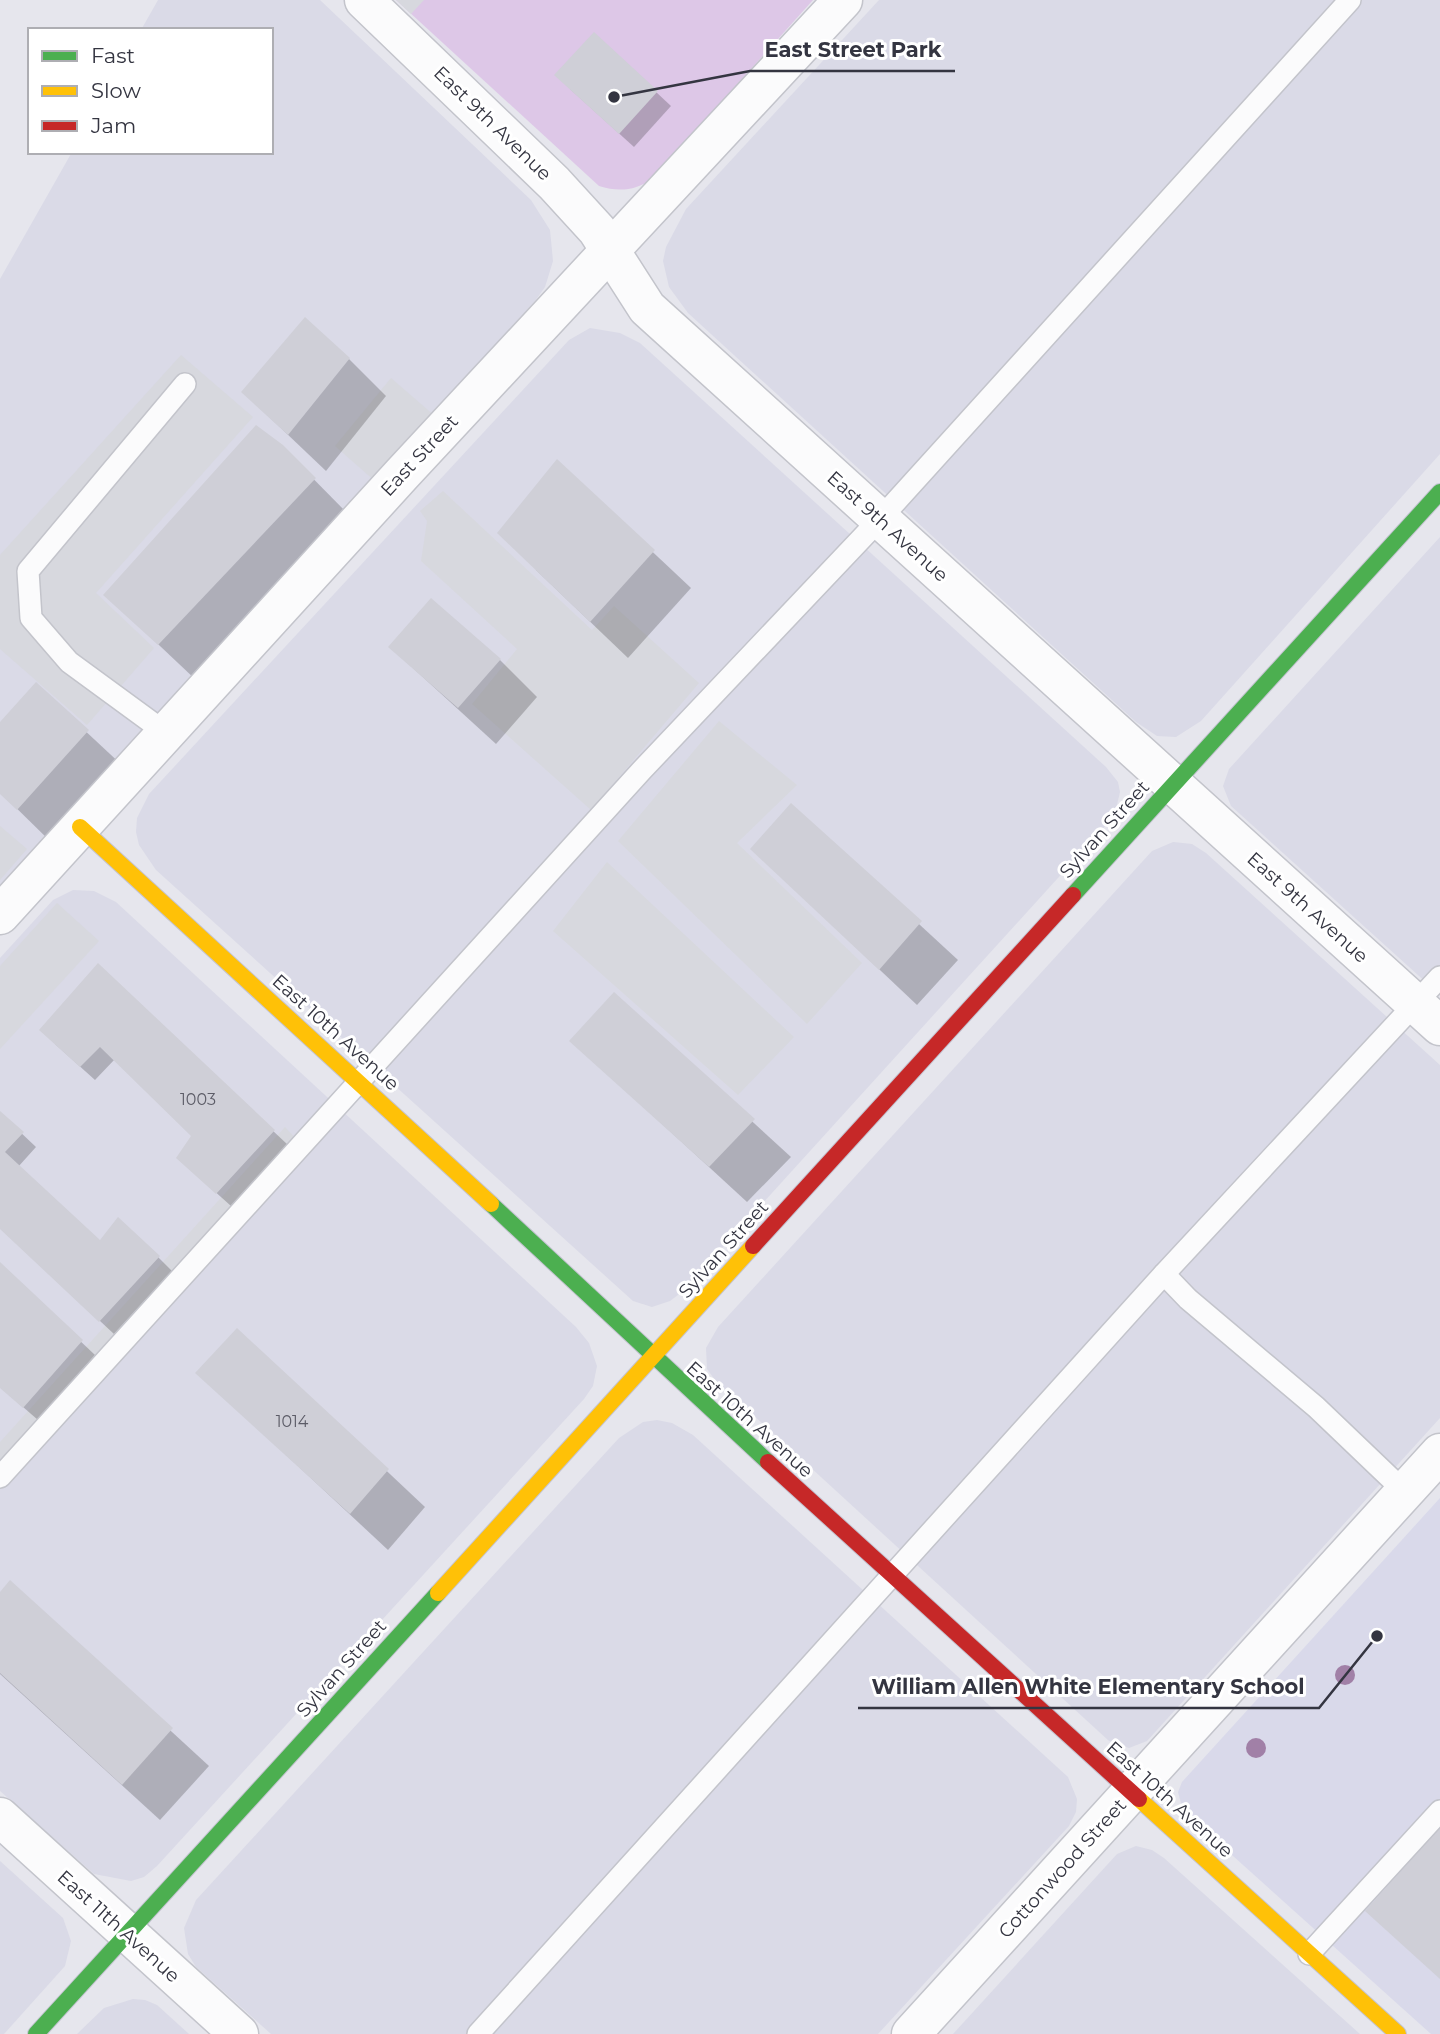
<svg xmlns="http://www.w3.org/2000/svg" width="1440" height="2034" viewBox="0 0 1440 2034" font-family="Montserrat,sans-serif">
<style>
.residential{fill:#dadae7}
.education{fill:#d9d9ea}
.green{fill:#ddc7e7}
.parking{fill:#d7d8de}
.shadow{fill:#0003}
.building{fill:#cfcfd7}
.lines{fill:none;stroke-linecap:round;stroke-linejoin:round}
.lane-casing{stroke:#c3c4cb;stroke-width:24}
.street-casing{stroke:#c3c4cb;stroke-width:41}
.fast-casing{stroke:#c4c4d1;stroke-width:18}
.slow-casing{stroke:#c4c4d1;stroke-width:18}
.jam-casing{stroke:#c4c4d1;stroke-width:18}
.lane{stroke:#fbfbfc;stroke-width:21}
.street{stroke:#fbfbfc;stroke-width:38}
.fast{stroke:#4caf50;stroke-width:16}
.slow{stroke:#ffc107;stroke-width:16}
.jam{stroke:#c62828;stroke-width:16}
.tree{fill:#a180a7}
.labels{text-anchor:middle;stroke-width:6;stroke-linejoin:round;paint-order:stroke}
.number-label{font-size:16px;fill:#5c5c67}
.street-label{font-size:19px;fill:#343541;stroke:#fff}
.leader{fill:none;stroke:#343541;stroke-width:2.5}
.callout-dot{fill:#343541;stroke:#fff;stroke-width:2.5}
.callout-label{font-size:21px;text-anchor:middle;font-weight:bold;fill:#343541;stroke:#fff;stroke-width:6;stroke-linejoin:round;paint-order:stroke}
</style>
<rect width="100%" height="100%" fill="#e6e6ed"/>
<g class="residential">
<polygon points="158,0 320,0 531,200 550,230 553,261 545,287 535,301 0,889 0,279 72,152 271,152 271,30 141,30"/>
<polygon points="879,0 1440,0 1440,454 1201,721 1176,737 1157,736 1136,722 688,313 669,287 663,261 666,247 686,209"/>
<polygon points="590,328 620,333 640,343 1106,767 1118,782 1120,792 1116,809 1106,825 682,1292 670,1301 652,1307 633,1301 156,870 139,845 136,832 137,818 149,794 569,340"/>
<polygon points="1440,537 1440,995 1231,806 1223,786 1229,769"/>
<polygon points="1173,842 1192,844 1206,853 1440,1065 1440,1418 1147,1741 1129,1748 1109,1741 715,1380 707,1369 706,1348 718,1327 1152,851"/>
<polygon points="73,890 94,891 116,902 576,1327 589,1343 597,1366 593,1386 584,1399 157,1866 144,1877 131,1881 94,1874 0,1791 0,958 53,900"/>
<polygon points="657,1420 672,1423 693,1435 1068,1777 1077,1799 1076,1812 1069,1826 878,2034 271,2034 196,1967 188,1954 184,1928 196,1900 619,1438 643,1422"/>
<polygon points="1136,1846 1152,1850 1164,1858 1360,2034 953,2034 1117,1854"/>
<polygon points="0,1861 63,1918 71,1941 65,1966 4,2034 0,2034"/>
<polygon points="133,1999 145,2000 157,2005 189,2034 77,2034 104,2008"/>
</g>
<polygon class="education" points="1440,1498 1440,2034 1431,2034 1183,1811 1178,1792 1182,1782"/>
<path class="green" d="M396,0H813L652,179C635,191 618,192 599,186Z"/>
<g class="parking">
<polygon points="396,0 424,0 411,14"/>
<polygon points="181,355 253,417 96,593 154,648 87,725 0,649 0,555"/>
<polygon points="391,378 436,417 376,482 335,446"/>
<polygon points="443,491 592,630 614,606 699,683 591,810 472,704 517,649 421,561 427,521 420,511"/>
<polygon points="719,721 797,785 737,843 862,963 807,1024 618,841"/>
<polygon points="0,826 27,849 0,880"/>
<polygon points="607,862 794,1037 738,1095 553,931"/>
<polygon points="57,903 99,941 0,1049 0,966"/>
<polygon points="285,1127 302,1145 0,1476 0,1442"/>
</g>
<g class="shadow">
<polygon points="594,34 671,106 634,147 570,89"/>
<polygon points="349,359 386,396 326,471 243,392"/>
<polygon points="281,446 351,517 196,680 106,595"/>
<polygon points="557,462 691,588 628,658 536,570"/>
<polygon points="390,647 500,660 537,697 496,744"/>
<polygon points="36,685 125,768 55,846 0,792 0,725"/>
<polygon points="791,806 958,960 917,1005 752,849"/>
<polygon points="98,966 288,1145 231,1206 192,1171 193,1136 115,1059 95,1080 55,1044"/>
<polygon points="614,995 791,1157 747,1202 572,1041"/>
<polygon points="0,1113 36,1147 18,1167 100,1242 158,1257 172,1271 114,1334 0,1228"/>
<polygon points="0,1265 95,1355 38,1420 0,1387"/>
<polygon points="237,1330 425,1507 388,1550 197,1372"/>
<polygon points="10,1583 209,1766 160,1820 0,1674 0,1594"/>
</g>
<g class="building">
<polygon points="594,32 658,91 619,134 554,75"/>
<polygon points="305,317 350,358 288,435 241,392"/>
<polygon points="256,425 283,445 316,478 158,645 103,595"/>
<polygon points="557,459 655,550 590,622 497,533"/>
<polygon points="431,598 501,659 458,708 388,647"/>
<polygon points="36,682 89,730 17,810 0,794 0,722"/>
<polygon points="791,803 922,921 879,970 750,849"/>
<polygon points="98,963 275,1130 216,1194 176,1158 191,1136 100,1047 80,1067 39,1030"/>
<polygon points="614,992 755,1119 709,1167 569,1041"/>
<polygon points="0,1111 24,1132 5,1152 100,1240 118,1217 160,1256 99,1322 0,1229"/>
<polygon points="0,1262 83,1340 23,1408 0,1388"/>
<polygon points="237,1328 389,1469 350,1514 195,1373"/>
<polygon points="10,1580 173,1728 122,1785 0,1673 0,1592"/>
<polygon points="1440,1828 1440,1979 1365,1911"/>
</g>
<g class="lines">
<g class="lane-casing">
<g id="lane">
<polyline points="166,733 69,662 31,618 28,571 185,384"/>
<polyline points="1164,1274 1188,1299 1316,1407 1405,1492"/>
<polyline points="0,1477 642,770 880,519 1350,0"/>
<polyline points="1309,1954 1440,1811"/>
<polyline points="478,2034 1164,1274 1440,977"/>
</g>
</g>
<g class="street-casing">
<g id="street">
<polyline points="364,0 554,183 597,230 647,308 1440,1026"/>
<polyline points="0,915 402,474 843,0"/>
<polyline points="0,1817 239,2034"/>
<polyline points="911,2034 1440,1453"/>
</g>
</g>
<g class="fast-casing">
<g id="fast">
<polyline points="1073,895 1440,492"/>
<polyline points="491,1204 768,1462"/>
<polyline points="36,2034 438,1593"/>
</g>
</g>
<g class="slow-casing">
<g id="slow">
<polyline points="80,827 491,1204"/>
<polyline points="438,1593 753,1246"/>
<polyline points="1139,1799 1398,2034"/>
</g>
</g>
<g class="jam-casing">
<g id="jam">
<polyline points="753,1246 1073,895"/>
<polyline points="768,1462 1139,1799"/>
</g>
</g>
<use href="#lane" class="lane"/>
<use href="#street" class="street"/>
<use href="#fast" class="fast"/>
<use href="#slow" class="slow"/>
<use href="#jam" class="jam"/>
</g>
<g class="tree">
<circle cx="1345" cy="1675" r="10"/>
<circle cx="1256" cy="1748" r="10"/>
</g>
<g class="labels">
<g class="number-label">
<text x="198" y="1105">1003</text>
<text x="292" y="1427">1014</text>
</g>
<g class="street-label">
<text transform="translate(493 123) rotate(44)" y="7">East 9th Avenue</text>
<text transform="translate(419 455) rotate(-47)" y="7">East Street</text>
<text transform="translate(888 526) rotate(42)" y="7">East 9th Avenue</text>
<text transform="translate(1104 829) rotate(-48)" y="7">Sylvan Street</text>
<text transform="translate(1308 907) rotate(42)" y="7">East 9th Avenue</text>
<text transform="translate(336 1032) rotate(42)" y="7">East 10th Avenue</text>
<text transform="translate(723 1249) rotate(-48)" y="7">Sylvan Street</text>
<text transform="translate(750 1419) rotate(42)" y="7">East 10th Avenue</text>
<text transform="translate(341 1668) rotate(-48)" y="7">Sylvan Street</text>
<text transform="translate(1170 1799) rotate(42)" y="7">East 10th Avenue</text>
<text transform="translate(1062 1868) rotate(-48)" y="7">Cottonwood Street</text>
<text transform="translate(119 1926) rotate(42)" y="7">East 11th Avenue</text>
</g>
</g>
<path class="leader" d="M614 97L750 71H955M1377 1636L1319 1708H858"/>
<g class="callout-dot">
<circle cx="614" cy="97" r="7"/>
<circle cx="1377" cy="1636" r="7"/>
</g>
<g class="callout-label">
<text x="853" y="57">East Street Park</text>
<text x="1088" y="1694">William Allen White Elementary School</text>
</g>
<rect x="28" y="28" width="245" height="126" fill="#ffffff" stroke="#aeaeb3" stroke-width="2"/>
<rect x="42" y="51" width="35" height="10" fill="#4caf50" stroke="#aeaeb3" stroke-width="2"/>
<text x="91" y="63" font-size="21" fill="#343541">Fast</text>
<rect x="42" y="86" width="35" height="10" fill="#ffc107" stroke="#aeaeb3" stroke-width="2"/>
<text x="91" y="98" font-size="21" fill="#343541">Slow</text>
<rect x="42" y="121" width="35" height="10" fill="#c62828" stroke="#aeaeb3" stroke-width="2"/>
<text x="91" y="133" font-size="21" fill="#343541">Jam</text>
</svg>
